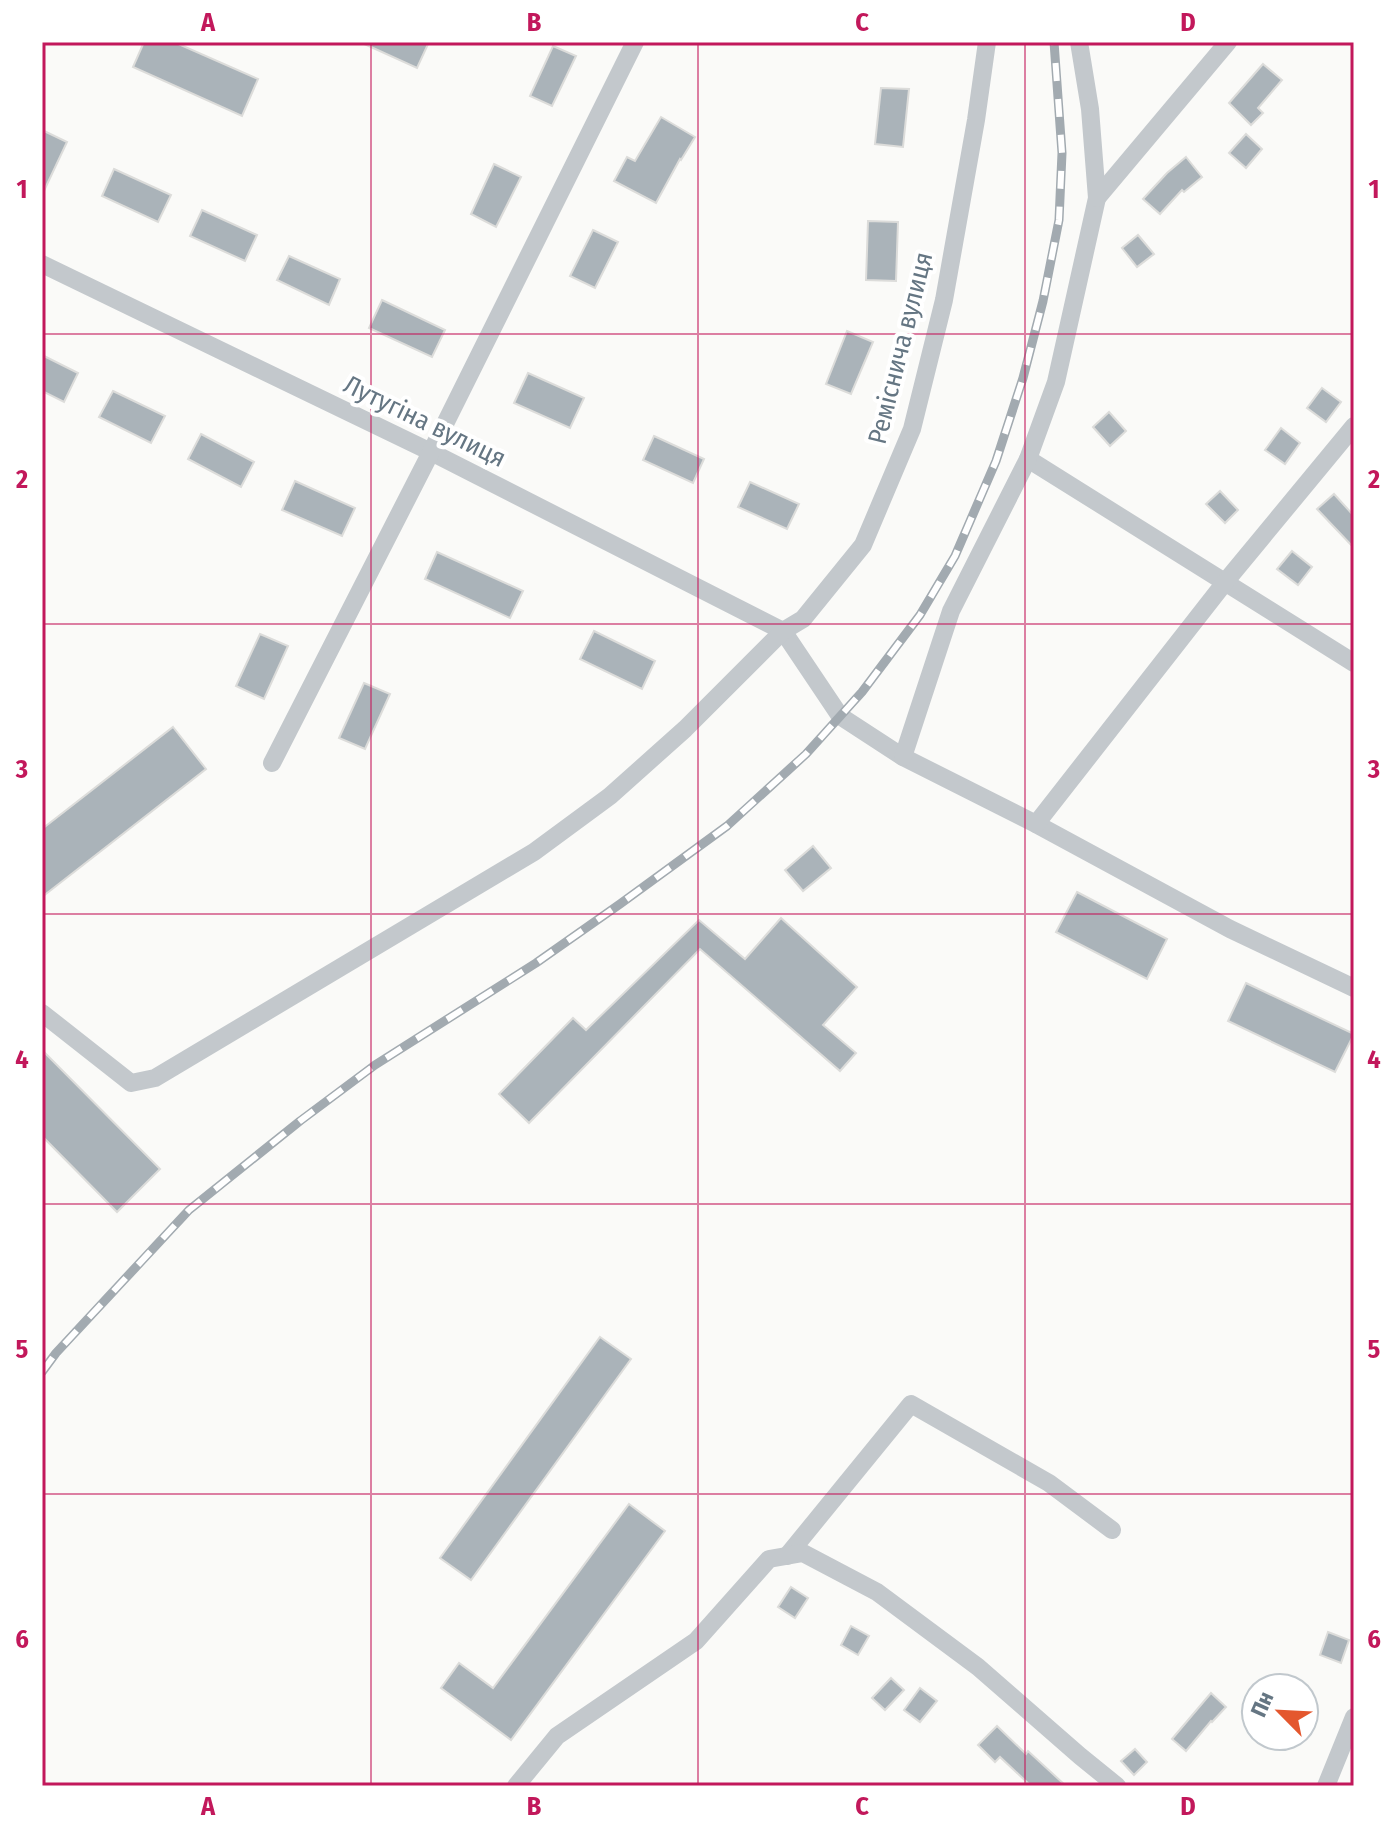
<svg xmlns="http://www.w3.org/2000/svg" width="1396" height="1828" viewBox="0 0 1396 1828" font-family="'Fira Sans Condensed',sans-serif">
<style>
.building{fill:#aab3b9;stroke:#dcdcda;stroke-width:2}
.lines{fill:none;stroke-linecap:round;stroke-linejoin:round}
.street{stroke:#c3c8cc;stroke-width:18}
.rail-casing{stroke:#a2aab0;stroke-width:9}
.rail{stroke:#fff;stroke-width:6;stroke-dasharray:18;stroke-linecap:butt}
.grid{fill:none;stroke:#c2185b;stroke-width:2;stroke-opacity:0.55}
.labels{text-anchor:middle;stroke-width:8;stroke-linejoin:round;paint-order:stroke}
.street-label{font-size:26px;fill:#657683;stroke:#fff}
.neatline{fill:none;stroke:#c2185b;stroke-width:3}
.grid-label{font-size:26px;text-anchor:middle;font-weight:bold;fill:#c2185b}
</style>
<rect width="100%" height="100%" fill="#fafaf8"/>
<g class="building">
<polygon points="144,42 174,42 258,79 242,116 133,67"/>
<polygon points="360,42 429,42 417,68"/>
<polygon points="553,46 576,56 552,106 530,96"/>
<polygon points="1263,64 1282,80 1258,108 1263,113 1251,125 1229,103"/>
<polygon points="881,88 909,89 903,147 875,144"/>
<polygon points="661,117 695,137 681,160 680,159 656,203 614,181 627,157 635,161"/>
<polygon points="42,130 67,142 42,195"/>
<polygon points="1246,134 1262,149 1246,168 1229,153"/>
<polygon points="1186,157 1202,177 1184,192 1182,190 1160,214 1143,199 1167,173"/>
<polygon points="494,164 521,177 496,227 471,214"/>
<polygon points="114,169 171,195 158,222 102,196"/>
<polygon points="202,210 257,235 245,261 190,236"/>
<polygon points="868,221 898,222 896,281 866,280"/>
<polygon points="593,230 618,242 595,288 570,276"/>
<polygon points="1138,235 1154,254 1137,267 1122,248"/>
<polygon points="289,256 340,279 329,305 277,280"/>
<polygon points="382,300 445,330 432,357 369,328"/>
<polygon points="847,331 873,342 851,394 826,384"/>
<polygon points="42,355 78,373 64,402 42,391"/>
<polygon points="528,373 584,398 570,428 514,403"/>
<polygon points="1322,388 1341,402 1326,422 1307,408"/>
<polygon points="113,391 165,416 151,443 99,417"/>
<polygon points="1109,412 1126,431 1110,446 1093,427"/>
<polygon points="1281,428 1300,443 1285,464 1265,450"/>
<polygon points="201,434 254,462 241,487 188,459"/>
<polygon points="654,436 704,459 693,483 643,460"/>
<polygon points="295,481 355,508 342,536 282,510"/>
<polygon points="750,482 799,504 787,529 738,507"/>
<polygon points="1220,491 1238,510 1225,523 1206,504"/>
<polygon points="1334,494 1354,516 1354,548 1317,509"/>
<polygon points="1292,551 1312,567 1298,585 1277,569"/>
<polygon points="437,552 523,591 510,618 425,579"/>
<polygon points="594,631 655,661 642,689 580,659"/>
<polygon points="260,634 288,646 264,699 236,686"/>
<polygon points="364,683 390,694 365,749 339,738"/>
<polygon points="173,727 206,769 42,897 42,829"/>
<polygon points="813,846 831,868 803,891 785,870"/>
<polygon points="1077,892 1167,939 1147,979 1056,932"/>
<polygon points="781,918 857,987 823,1025 856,1053 840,1071 700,949 529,1123 499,1094 573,1018 586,1030 699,920 745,959"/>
<polygon points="1246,983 1354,1034 1335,1072 1228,1021"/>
<polygon points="42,1050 160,1169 117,1212 42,1136"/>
<polygon points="600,1337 631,1359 471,1580 440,1558"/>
<polygon points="629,1504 665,1531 511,1740 441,1688 459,1663 493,1688"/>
<polygon points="791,1587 808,1598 795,1618 778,1607"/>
<polygon points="851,1626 869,1636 858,1655 841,1645"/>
<polygon points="1328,1632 1349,1640 1341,1663 1320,1655"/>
<polygon points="891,1678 904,1690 885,1710 872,1698"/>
<polygon points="920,1688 937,1701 920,1722 904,1710"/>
<polygon points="1211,1693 1226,1707 1212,1722 1211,1721 1186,1751 1172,1739"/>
<polygon points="997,1726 1026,1754 1028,1751 1066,1786 1031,1786 1000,1757 995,1762 978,1745"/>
<polygon points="1135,1749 1147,1762 1134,1775 1121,1761"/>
</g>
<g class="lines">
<g class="street">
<polyline points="1079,42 1090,109 1097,198 1056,382 1028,459 1354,663"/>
<polyline points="1097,198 1228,42"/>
<polyline points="42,264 431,452 783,631 840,716 903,757 1036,824 1230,929 1354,988"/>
<polyline points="903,757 951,611 1028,459"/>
<polyline points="272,763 431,452 635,42"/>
<polyline points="1036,824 1226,581 1354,426"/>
<polyline points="42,1013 131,1083 155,1078 534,852 610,796 685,729 783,631 803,619 863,545 912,429 944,300 976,120 987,42"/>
<polyline points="787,1556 911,1404 1049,1483 1112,1530"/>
<polyline points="516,1786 557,1736 696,1641 769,1559 803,1553 877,1592 978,1667 1080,1756 1117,1786"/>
<polyline points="1326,1786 1354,1717"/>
</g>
<g class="rail-casing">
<polyline id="rail" points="42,1372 56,1353 189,1210 300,1121 375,1065 536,963 620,904 727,826 806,754 862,692 920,615 955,556 996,461 1023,378 1043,301 1059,220 1062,153 1054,42"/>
</g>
<use href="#rail" class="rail"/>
</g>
<path class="grid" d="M371,42V1786M698,42V1786M1025,42V1786M42,334H1354M42,624H1354M42,914H1354M42,1204H1354M42,1494H1354"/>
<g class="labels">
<g class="street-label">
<text transform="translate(900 348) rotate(-76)" y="9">Реміснича вулиця</text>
<text transform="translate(425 421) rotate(26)" y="9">Лутугіна вулиця</text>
</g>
</g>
<rect width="1396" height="1828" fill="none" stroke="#ffffff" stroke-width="88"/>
<g transform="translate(1280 1712) rotate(294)"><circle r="38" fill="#ffffff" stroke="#c1c8cd" stroke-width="2"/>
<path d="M0-6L14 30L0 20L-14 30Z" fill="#e4572e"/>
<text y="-12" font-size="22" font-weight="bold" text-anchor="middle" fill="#657683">Пн</text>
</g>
<rect x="44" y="44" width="1308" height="1740" class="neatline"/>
<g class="grid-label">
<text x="208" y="31">A</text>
<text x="534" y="31">B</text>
<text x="862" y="31">C</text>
<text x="1188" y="31">D</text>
<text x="22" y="198">1</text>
<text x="1374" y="198">1</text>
<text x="22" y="488">2</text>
<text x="1374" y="488">2</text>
<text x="22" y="778">3</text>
<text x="1374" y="778">3</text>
<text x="22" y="1068">4</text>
<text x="1374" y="1068">4</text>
<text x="22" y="1358">5</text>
<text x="1374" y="1358">5</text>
<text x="22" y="1648">6</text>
<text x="1374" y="1648">6</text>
<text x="208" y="1815">A</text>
<text x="534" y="1815">B</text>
<text x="862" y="1815">C</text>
<text x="1188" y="1815">D</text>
</g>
</svg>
